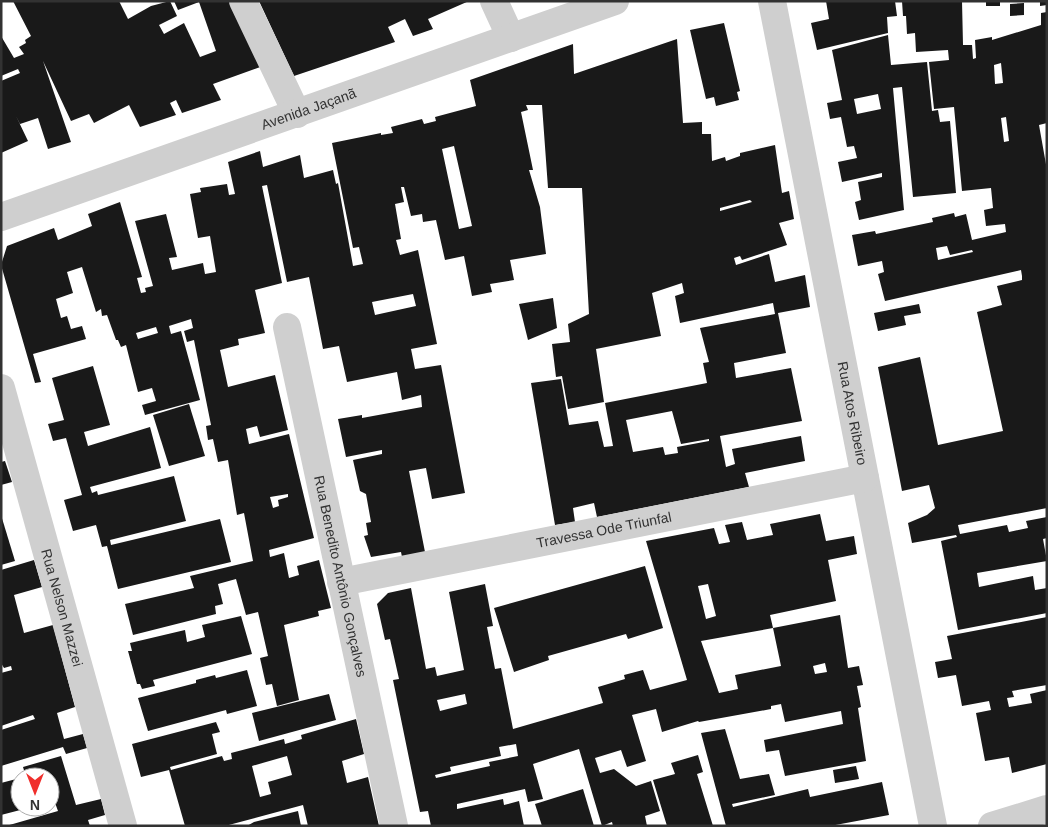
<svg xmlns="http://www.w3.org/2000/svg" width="1048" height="827" viewBox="0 0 1048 827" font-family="Arial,sans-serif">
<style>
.building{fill:#191919;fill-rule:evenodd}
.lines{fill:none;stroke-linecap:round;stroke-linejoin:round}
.minor{stroke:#cfcfcf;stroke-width:28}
.tertiary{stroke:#cfcfcf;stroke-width:28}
.labels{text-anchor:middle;stroke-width:5;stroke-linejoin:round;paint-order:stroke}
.street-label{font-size:14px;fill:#323232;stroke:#fff}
</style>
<rect width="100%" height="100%" fill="#fff"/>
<g class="building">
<polygon points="13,1 119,1 128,19 151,6 170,1 177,16 159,25 164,34 184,23 200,57 216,51 199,2 178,10 174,1 235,1 266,65 213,84 221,100 182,113 176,100 170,103 176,115 140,127 129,105 94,123 89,114 71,121 43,61 71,142 48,149 38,118 20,124 16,116 28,141 1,153 1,81 20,73 18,69 1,76 1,36 14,58 24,54 19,47 26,43 25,40 31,36"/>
<polygon points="259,1 469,1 428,19 433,29 413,36 405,19 388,27 395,42 294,76"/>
<polygon points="826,1 895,1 897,16 887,17 888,33 817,50 811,23 829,19"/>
<path d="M902,1H962L963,45H972L973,59L976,58L975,40L992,37V40L1041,25V13L1047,12V123L1039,125L1047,170V508L958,525L960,534L1007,525L1009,532L1028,528L1026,521L1047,517V538L1043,539L1047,561L977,573L979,587L1033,576L1035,590L1047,588V613L958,630L941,541L957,537L956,535L912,543L908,523L927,515L935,508L929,485L902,491L878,367L920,357L938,445L1003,431L977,312L1002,305L997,286L1022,280V276L1021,270L885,301L878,274L884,272L882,261L858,266L852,235L875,231L876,234L933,222L932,218L954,213L955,217L966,214L972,240L1006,232L1005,224L986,226L984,210L993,208L991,188L962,191L954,107L934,109L929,62L949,60L948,50L916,52L915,33L907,34L906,16H903ZM1001,63L1003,83L995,84L994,65ZM1006,117L1009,141L1004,142L1001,118ZM947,246L950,255L972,250L973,252L938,260L936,248Z"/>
<rect x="986" y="1" width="14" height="5"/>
<polygon points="1040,1 1047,1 1047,5 1040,6"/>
<polygon points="1024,3 1024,15 1010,16 1010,4"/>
<polygon points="724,23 740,91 737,92 739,100 716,106 714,97 706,99 690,30"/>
<path d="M888,35L891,65L927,62L932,111L938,110L940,122L950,121L956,193L913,197L902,87L893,88L904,210L859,220L855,202L861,200L858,182L882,177V173L842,182L838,162L857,158L854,146L847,147L841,117L830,119L827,103L842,100L832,50ZM878,94L881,109L857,114L854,99Z"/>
<path d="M677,39L683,123L702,122V134H711L712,161L725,157L726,161L740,156V153L775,145L782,193L789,191L794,219L779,223L787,245L742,260L740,256L734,258L736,265L769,254L775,282L805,275L810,307L778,313L786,353L734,363L736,378L791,368L802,421L720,436L726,467L735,464L732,449L801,436L805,461L745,473L749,487L688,499L597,517L594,503L573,508L575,522L555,525L531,383L561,379L569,425L598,421L604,447L613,446L605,403L707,383L703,363L709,362L700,328L775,314L773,303L680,323L675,296L684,293L682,283L652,293L661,336L596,349L604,402L568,409L562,376L556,377L552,344L570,342L568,324L589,314L582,188H548L542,105H526L528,110L521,112L533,170H529L540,207L546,254L510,260L514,280L490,284L492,292L472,296L464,256L445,260L436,220L423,222L422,214L411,216L404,187H401L404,202L395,204L401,239L396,240L400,255L418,250L437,344L411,349L415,369L441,365L465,493L432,499L426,468L409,471L425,552L402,557L401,552L371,557L364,536L368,535L366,523L371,522L366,494L360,491L353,460L382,454V450L346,457L338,419L362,415V418L422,407L421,395L402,400L397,372L347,382L339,346L323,349L309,277L287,282L267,185L262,186L282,283L255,290L265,333L238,339L239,345L220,350L228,387L275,375L288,430L260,437L257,426L246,429L249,444L289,434L314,538L269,550L270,557L284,553L289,578L299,575L297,566L319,560L331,608L318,611L319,616L284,625L299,700L277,706L272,684L266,685L260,658L268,656L258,612L246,615L236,579L218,584L223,604L215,606L216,614L133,635L125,604L194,588L190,576L253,561L244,513L237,515L228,460L218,462L213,439L208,440L206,426L211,425L194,340L187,342L184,331L193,328L191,319L169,326L171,334L181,331L200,400L145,415L142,405L156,401L152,388L138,392L126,345L121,347L118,340H116L107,315L102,316L101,309L96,312L82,267L67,272L73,293L56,299L61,318L67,316L71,329L82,326L86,339L33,354L41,382L35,383L1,265L7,246L54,228L58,240L92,226L88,214L120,202L142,277L137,278L141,293L146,292L145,288L153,286L135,221L166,214L177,257L169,258L172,270L203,263L205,274L216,272L210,236L198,238L190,194L201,192L200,188L227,184L229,195L235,194L228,162L260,151L263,167L300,155L304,178L333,170L336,184L338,183L353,266L363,264L359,247L353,248L332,143L381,133V135L393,133L391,127L422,119L424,124L436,121L435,117L476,106L470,80L573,44L574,74ZM454,146L472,226L459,229L442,149ZM750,200L752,202L720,211V208ZM413,294L416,306L375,315L372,302ZM156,327L158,333L138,339L136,333ZM672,411L681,444L709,439V441L677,447L678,453L665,455L663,447L633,452L626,420ZM288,494V497L278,500L279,506L273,508L270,497Z"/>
<polygon points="553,298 557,328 528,340 519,304"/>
<polygon points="919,304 921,313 904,316 906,325 878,331 874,313"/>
<polygon points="93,366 110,425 84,432 88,446 150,427 161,468 90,487 92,493 97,491 98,495 174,476 186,521 110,540 111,545 220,519 231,562 118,589 107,546 102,547 96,525 73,531 64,500 82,495 66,438 53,441 48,424 64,420 52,378"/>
<polygon points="189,404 205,456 169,466 153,415"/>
<polygon points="5,461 12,482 1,485 1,462"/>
<path d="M820,514L826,541L854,536L857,554L828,560L836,601L770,615L773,628L701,641L719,693L738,689L735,675L781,666L773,628L840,615L848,668L859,666L863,685L857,686L861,707L858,708L866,761L785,776L779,750L766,752L764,740L843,724L841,711L785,722L781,704L771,706V709L699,722L698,721L662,732L656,709L632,715L646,761L627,767L621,750L595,758L600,773L614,769L636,786L651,781L660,811L645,816L647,826H613L612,822L602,826L579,749L533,764L543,799L528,802L525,789L457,804V809L503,799L504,805L519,801L524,826H431L428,811L420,812L393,680L399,679L390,639L385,640L377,604L388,593L411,588L426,669L435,667L437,676L464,670L449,592L485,584L493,626L487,627L495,669L501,668L513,729L603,703L598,687L625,679L624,675L643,670L650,690L687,680L646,541L714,528L719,544L730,542L725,525L742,522L747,540L773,535L770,524ZM708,584L716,616L706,619L698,586ZM825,663L827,672L815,674L813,666ZM465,694L467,704L440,711L437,700ZM516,744L518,756L489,762L490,766L436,778L435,775L451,771L450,767L501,756L499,747Z"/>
<polygon points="1,515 15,561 1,565"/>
<polygon points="34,560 42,587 14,595 24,633 53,625 75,707 57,713 64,739 83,734 87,748 66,754 63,747 1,766 1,730 35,719 33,715 1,726 1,673 12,670 11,666 4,668 1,663 1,570"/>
<polygon points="645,566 663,628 628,639 626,634 548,656 549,660 514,672 494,608"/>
<polygon points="241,616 252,654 153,680 155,686 142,689 140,684 137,684 128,651 132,651 130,643 185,630 187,642 205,637 202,625"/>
<polygon points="1047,617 1047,685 1012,691 1014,697 1007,698 1009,707 1032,703 1030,694 1047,690 1047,764 1012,773 1009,757 985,761 976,713 991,710 989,701 962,706 956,675 938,678 935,662 952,659 947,636"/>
<polygon points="247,670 257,706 227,714 226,710 148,731 138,698 196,683 196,680 215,675 216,678"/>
<polygon points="329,694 336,720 259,741 252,713"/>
<path d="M356,719L364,754L342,761L347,783L368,777L379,826H308L303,805L225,826H185L169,770L141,777L132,744L216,722L220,732L212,734L217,754L170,767L171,770L222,756L224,761L232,759L231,753L284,739L285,744L302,739L301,735ZM287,756L292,775L268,782L271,794L260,797L252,766Z"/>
<polygon points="725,729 740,779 769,774 775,795 732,804 733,807 808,789 810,797 882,782 889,815 830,826 726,826 701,733"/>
<polygon points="698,755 703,772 697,774 713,826 667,826 653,780 675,774 671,763"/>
<polygon points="61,756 76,805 101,799 105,815 88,820 90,826 6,826 58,811 54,800 50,802 50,777 26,777 23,767"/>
<polygon points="856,766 859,779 835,783 833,770"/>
<polygon points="20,778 20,807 28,808 1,815 1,783"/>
<polygon points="583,789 594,826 542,826 535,804"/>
<polygon points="298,811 301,826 247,826 254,822"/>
</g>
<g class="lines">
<g class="minor">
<polyline points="243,1 297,114"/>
<polyline points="494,1 511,38"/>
<path id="s1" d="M772,1L933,826"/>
<path id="s2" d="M287,327L394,826"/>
<path id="s3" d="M1,388L123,826"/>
<path id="s4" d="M341,582L865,478"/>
<polyline points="992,826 1047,809"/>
</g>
<path class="tertiary" id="s5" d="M1,217L615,1"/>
</g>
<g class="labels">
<g class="street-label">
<text dy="5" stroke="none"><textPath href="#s5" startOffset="326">Avenida Jaçanã</textPath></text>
<text dy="5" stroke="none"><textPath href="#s1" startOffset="420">Rua Atos Ribeiro</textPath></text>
<text dy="5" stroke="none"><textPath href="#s4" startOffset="268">Travessa Ode Triunfal</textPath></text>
<text dy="5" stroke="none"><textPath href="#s2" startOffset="255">Rua Benedito Antônio Gonçalves</textPath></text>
<text dy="5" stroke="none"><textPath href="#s3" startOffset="228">Rua Nelson Mazzei</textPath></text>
</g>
</g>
<rect width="1048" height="827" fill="none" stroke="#323232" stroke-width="5"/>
<g transform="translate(35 792) rotate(180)"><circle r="24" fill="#ffffff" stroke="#adadad"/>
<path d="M0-4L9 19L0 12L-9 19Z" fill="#f02f2c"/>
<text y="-8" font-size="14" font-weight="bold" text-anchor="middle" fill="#323232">N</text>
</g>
</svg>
